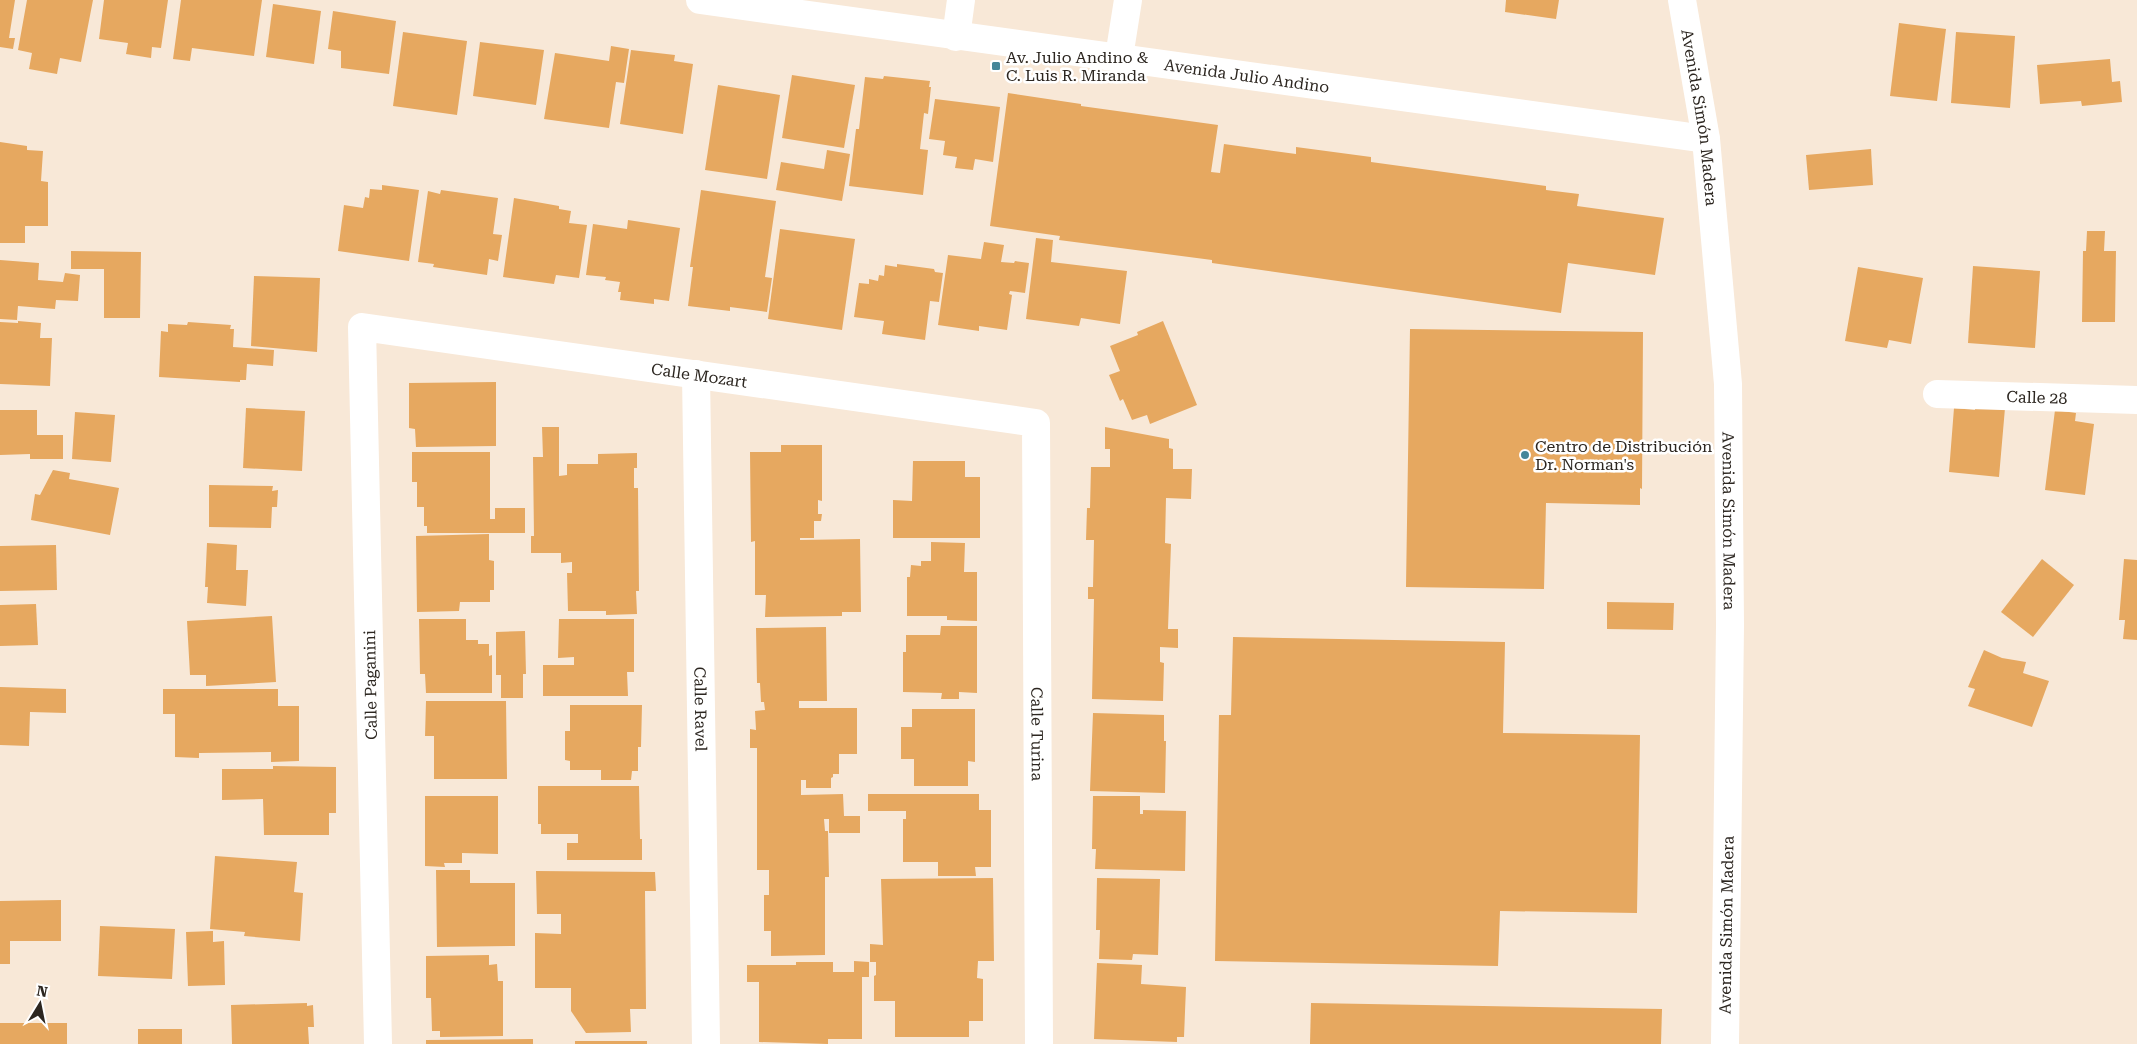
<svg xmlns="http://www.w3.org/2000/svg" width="2137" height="1044" viewBox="0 0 2137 1044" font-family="'Roboto Serif',serif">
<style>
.building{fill:#e6a860}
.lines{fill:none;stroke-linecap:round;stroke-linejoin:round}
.minor{stroke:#fff;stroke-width:28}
.poi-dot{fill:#458699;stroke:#fff;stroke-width:2}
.labels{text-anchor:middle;stroke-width:5;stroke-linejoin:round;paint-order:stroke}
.poi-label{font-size:16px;fill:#2c2620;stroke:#fff;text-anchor:start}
.street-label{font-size:16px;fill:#2c2620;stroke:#fff}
</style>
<rect width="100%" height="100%" fill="#f8e8d7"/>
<g class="building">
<polygon points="0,0 15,0 9,38 15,38 13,49 0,47"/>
<polygon points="27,0 93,0 81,62 60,58 57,74 29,69 32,53 18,50"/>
<polygon points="104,0 168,0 161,48 152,47 151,58 126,54 128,43 99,39"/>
<polygon points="181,0 262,0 254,56 192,48 190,61 173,59"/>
<polygon points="1506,0 1559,0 1556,19 1505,12"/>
<polygon points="273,4 321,11 314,64 266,57"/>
<polygon points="333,11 396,21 389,74 341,68 341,51 328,49"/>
<polygon points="1899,23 1946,29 1937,101 1890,96"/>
<polygon points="403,32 467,41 457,115 393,106"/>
<polygon points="1956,32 2015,36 2010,108 1951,103"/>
<polygon points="480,42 544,50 536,105 473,96"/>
<polygon points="611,46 629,49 624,83 616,82 609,128 544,119 555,53 609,61"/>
<polygon points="631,50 675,55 674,61 693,64 683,134 620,124"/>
<polygon points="2110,59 2112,82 2120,81 2122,102 2082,106 2081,101 2040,104 2037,65"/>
<polygon points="792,75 855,85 844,148 782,138"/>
<polygon points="884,76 930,81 929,87 931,87 928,114 924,113 920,149 928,150 923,195 849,186 856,129 859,129 865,77 883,79"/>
<polygon points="718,85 780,95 767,179 705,170"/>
<polygon points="1008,93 1081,104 1081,106 1218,125 1211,172 1220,173 1224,144 1296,154 1296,147 1371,157 1371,162 1546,186 1546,190 1579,194 1577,206 1664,218 1655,275 1568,263 1561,313 1212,263 1212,260 1059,240 1060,236 990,226"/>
<polygon points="935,99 1000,107 993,162 975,159 973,170 955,168 957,157 943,155 945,141 929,139"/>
<polygon points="0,142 27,146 27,150 43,151 41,181 48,182 48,226 25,226 25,243 0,243"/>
<polygon points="1871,149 1873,185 1809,190 1806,155"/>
<polygon points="827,150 850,154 842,201 776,190 781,162 824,169"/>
<polygon points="382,185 419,190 409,261 338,251 344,205 363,208 365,197 369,198 370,189 382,190"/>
<polygon points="441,190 498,198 493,234 502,235 498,261 489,259 487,275 433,267 434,264 418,262 428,191 440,194"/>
<polygon points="701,190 776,201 765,277 772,278 767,312 730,307 730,311 688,306 693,267 690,267"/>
<polygon points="514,198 559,206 559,209 571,211 569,223 587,225 579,278 556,275 554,284 503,277"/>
<polygon points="628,220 680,228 669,301 654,299 654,304 620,300 621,292 618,292 620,282 605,280 606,277 586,275 593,224 627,229"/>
<polygon points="780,229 855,239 842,330 768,319"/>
<polygon points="2087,231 2105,231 2104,251 2116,251 2115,322 2082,322 2083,251 2086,251"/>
<polygon points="1036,238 1053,240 1051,262 1127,271 1120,324 1081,318 1079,326 1026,319"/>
<polygon points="984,242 1004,245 1001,262 1014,263 1015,261 1029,263 1025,293 1010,291 1009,294 1012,295 1007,330 979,326 979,331 938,325 948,255 981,259"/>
<polygon points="71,251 141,252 140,318 104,318 104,269 71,269"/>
<polygon points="0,260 39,263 38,280 63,282 65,273 80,275 78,301 56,300 55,309 18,306 17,320 0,319"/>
<polygon points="897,264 934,269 935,272 943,273 939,302 930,301 925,340 882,334 884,321 854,317 859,283 869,284 869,279 878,281 879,275 884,276 885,265 897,267"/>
<polygon points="1973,266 2040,271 2035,348 1968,343"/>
<polygon points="1858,267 1923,278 1911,344 1889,340 1887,348 1845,341"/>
<polygon points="254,276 320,278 317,352 251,346"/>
<polygon points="18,321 41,323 40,338 52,338 50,386 0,384 0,322 18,323"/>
<polygon points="1163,321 1197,405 1150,424 1147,415 1132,420 1123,399 1120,401 1109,375 1120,371 1110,346 1138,335 1137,332"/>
<polygon points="188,322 231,325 230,329 234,329 233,347 274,350 273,366 247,364 246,380 240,380 240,382 159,377 161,331 168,332 168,324 187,325"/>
<polygon points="1410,329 1643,332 1642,489 1640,488 1640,505 1546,503 1544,589 1406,587"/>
<polygon points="496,382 496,446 416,447 415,429 409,428 409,383"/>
<polygon points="1975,405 2005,408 1999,477 1949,472 1954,408 1975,410"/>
<polygon points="246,408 305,411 302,471 243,468"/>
<polygon points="0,410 37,410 37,435 63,435 63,459 30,459 30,454 0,455"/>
<polygon points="2055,410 2076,413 2075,421 2094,424 2085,495 2045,490"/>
<polygon points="75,412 115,415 111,462 72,459"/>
<polygon points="542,427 559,427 559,476 567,475 567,464 598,464 598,454 637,453 637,468 634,468 634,488 638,488 639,591 636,591 637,614 606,615 606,611 568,611 567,573 572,573 572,562 561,563 561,553 531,553 531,536 534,536 533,457 543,457"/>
<polygon points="1105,427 1169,439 1169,448 1173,449 1173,469 1192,469 1191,499 1166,498 1165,543 1171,544 1168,629 1178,629 1178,648 1160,647 1160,662 1164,663 1163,701 1092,699 1094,599 1088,599 1088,587 1093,587 1094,540 1086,540 1087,508 1090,508 1091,467 1110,467 1110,449 1105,449"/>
<polygon points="781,445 822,445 822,501 818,500 818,514 822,514 821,521 814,521 814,538 800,538 800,540 860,539 861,612 842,612 842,616 765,617 766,595 755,595 755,541 751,542 750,452 781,452"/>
<polygon points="412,452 490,452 490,519 495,519 495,508 525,508 525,533 427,533 427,526 424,526 424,507 417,507 417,482 412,482"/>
<polygon points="913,461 965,461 965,477 980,477 980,538 893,538 893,500 912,501"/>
<polygon points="53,470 70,473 69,479 119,488 110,535 31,520 35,494 40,495"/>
<polygon points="209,485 273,486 272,491 278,490 277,507 272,507 271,528 209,527"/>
<polygon points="489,534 489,560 494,561 494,590 490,590 490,602 460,602 459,611 417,612 416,536"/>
<polygon points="931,542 965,543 964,572 977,572 977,621 947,620 947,616 907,616 907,577 910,577 911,565 921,566 921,561 931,561"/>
<polygon points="207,543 237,545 236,570 248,570 246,606 207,603 208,587 205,587"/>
<polygon points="56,545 57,590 0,591 0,546"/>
<polygon points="2042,559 2074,585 2033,637 2001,612"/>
<polygon points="2124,559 2137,560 2137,640 2123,639 2125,620 2119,620"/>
<polygon points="1607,602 1674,603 1673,630 1607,629"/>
<polygon points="36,604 38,645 0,646 0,605"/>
<polygon points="272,616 276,682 206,686 206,675 190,675 187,621"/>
<polygon points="419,619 466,619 466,640 478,640 478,644 489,644 489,656 492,655 492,693 426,693 425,674 420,674"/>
<polygon points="559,619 634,619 634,672 627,672 628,696 543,696 543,665 574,665 574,657 558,658"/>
<polygon points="941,626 977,626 977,693 959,692 959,699 941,699 942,693 903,692 903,652 906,652 906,635 940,635"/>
<polygon points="826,627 827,701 799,701 799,708 857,708 857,754 839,754 839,774 833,774 833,777 831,778 831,788 806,788 806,780 801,780 801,795 843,794 844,816 860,816 860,833 829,833 829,819 824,819 825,831 828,831 829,877 825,877 825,955 771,956 771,931 764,931 764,895 769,895 769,870 757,870 757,748 750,748 750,729 756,730 755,711 765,710 764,702 761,702 760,683 757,683 756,628"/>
<polygon points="525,631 526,674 523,674 523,698 501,698 501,675 496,675 496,632"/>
<polygon points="1233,637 1505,642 1503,733 1640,735 1637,913 1500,911 1498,966 1215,961 1219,715 1231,715"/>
<polygon points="1984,650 2002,658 2026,662 2023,673 2049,681 2032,727 1968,706 1975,689 1968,687"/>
<polygon points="0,687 66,689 66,713 30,712 29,746 0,745"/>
<polygon points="163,689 278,689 278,706 299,706 299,761 271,762 271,752 199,753 199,758 175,757 175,714 163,714"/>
<polygon points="426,701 506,701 507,779 434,779 434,736 425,736"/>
<polygon points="570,705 642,705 641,747 638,747 638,771 632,771 631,780 601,780 601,770 570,770 570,761 565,760 565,731 570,731"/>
<polygon points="912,709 975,709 975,762 968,761 968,786 914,786 914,759 901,759 901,727 912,727"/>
<polygon points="1093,713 1164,715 1164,741 1166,741 1165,793 1090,791"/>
<polygon points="273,766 336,767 336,813 329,813 329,835 264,835 263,799 222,800 222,769 273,769"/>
<polygon points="538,786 639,786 640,839 642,839 642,860 567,860 567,843 578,843 578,834 541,834 541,824 538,824"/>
<polygon points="868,794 979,794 979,810 991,810 991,867 975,867 976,876 938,876 938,862 903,862 903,819 906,819 906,811 868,811"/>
<polygon points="425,796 498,796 498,854 462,853 462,863 444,863 445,867 425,866"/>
<polygon points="1093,796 1140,796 1140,814 1143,814 1143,810 1186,811 1185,871 1095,869 1096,849 1092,849"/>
<polygon points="215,856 297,862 294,892 303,893 300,941 244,936 245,932 210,929"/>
<polygon points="436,870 470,870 470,883 515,883 515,946 437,947"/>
<polygon points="536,871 655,872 656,891 645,891 646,1009 630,1009 631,1032 586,1033 571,1011 571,988 535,988 535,933 561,934 561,914 537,914"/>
<polygon points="993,878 994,961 978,961 977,978 983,979 983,1021 969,1021 969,1037 895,1037 895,1001 874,1001 874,976 876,975 876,962 870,962 870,944 883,945 881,879"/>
<polygon points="1097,878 1160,879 1158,955 1133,954 1132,960 1099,959 1100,930 1096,930"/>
<polygon points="61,900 61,941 10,941 10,964 0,964 0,901"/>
<polygon points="100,926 175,929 172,979 98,976"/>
<polygon points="213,931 213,942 224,941 225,985 188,986 186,932"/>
<polygon points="489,955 489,965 497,964 498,981 503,981 503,1036 440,1037 440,1031 432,1031 431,998 426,998 426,956"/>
<polygon points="854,961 869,962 869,977 862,977 862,1039 828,1039 828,1044 759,1042 759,982 747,982 747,965 796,965 796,962 833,962 833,972 854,972"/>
<polygon points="1097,963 1142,965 1141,984 1186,987 1184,1037 1177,1037 1177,1042 1094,1039"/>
<polygon points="307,1003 307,1006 313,1005 314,1027 308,1027 309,1044 232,1044 231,1005"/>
<polygon points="1311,1003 1662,1009 1661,1044 1310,1044"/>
<rect x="0" y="1023" width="67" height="21"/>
<rect x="138" y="1029" width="44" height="15"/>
<polygon points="533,1039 533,1044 426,1044 426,1040"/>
<rect x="575" y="1041" width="72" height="3"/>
</g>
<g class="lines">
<g class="minor">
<path id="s1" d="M700,0L1706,139"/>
<path id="s2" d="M1682,0L1706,139L1728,384L1730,625L1725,1044"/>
<polyline points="956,37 961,0"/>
<polyline points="1119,57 1128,0"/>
<path id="s3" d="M696,374L706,1044"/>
<path id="s4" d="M1937,394L2137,400"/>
<path id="s5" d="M378,1044L362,327L1036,423L1039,1044"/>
</g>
</g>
<g class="poi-dot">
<rect x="991" y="61" width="10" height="10" rx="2.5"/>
<circle cx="1525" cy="455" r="5"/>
</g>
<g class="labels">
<g class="poi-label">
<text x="1006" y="63">Av. Julio Andino &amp;<tspan x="1006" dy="18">C. Luis R. Miranda</tspan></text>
<text x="1535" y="452">Centro de Distribución<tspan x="1535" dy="18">Dr. Norman's</tspan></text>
</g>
<g class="street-label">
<text dy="6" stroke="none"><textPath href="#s1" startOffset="552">Avenida Julio Andino</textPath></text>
<text dy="6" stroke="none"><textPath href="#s2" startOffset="119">Avenida Simón Madera</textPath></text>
<text dy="6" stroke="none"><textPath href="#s5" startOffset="1058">Calle Mozart</textPath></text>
<text dy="6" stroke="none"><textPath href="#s4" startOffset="100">Calle 28</textPath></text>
<text dy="6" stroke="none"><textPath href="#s2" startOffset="524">Avenida Simón Madera</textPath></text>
<text transform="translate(370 685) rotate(-91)" y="6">Calle Paganini</text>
<text dy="6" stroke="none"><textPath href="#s3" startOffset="335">Calle Ravel</textPath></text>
<text dy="6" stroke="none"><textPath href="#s5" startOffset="1709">Calle Turina</textPath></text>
<text transform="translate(1726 925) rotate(-89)" y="6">Avenida Simón Madera</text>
</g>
</g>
<g transform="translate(40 1004) rotate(10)" stroke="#ffffff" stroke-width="4" paint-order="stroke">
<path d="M0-4L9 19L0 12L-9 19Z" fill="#2c2620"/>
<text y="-8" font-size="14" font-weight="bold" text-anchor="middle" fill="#2c2620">N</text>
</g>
</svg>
